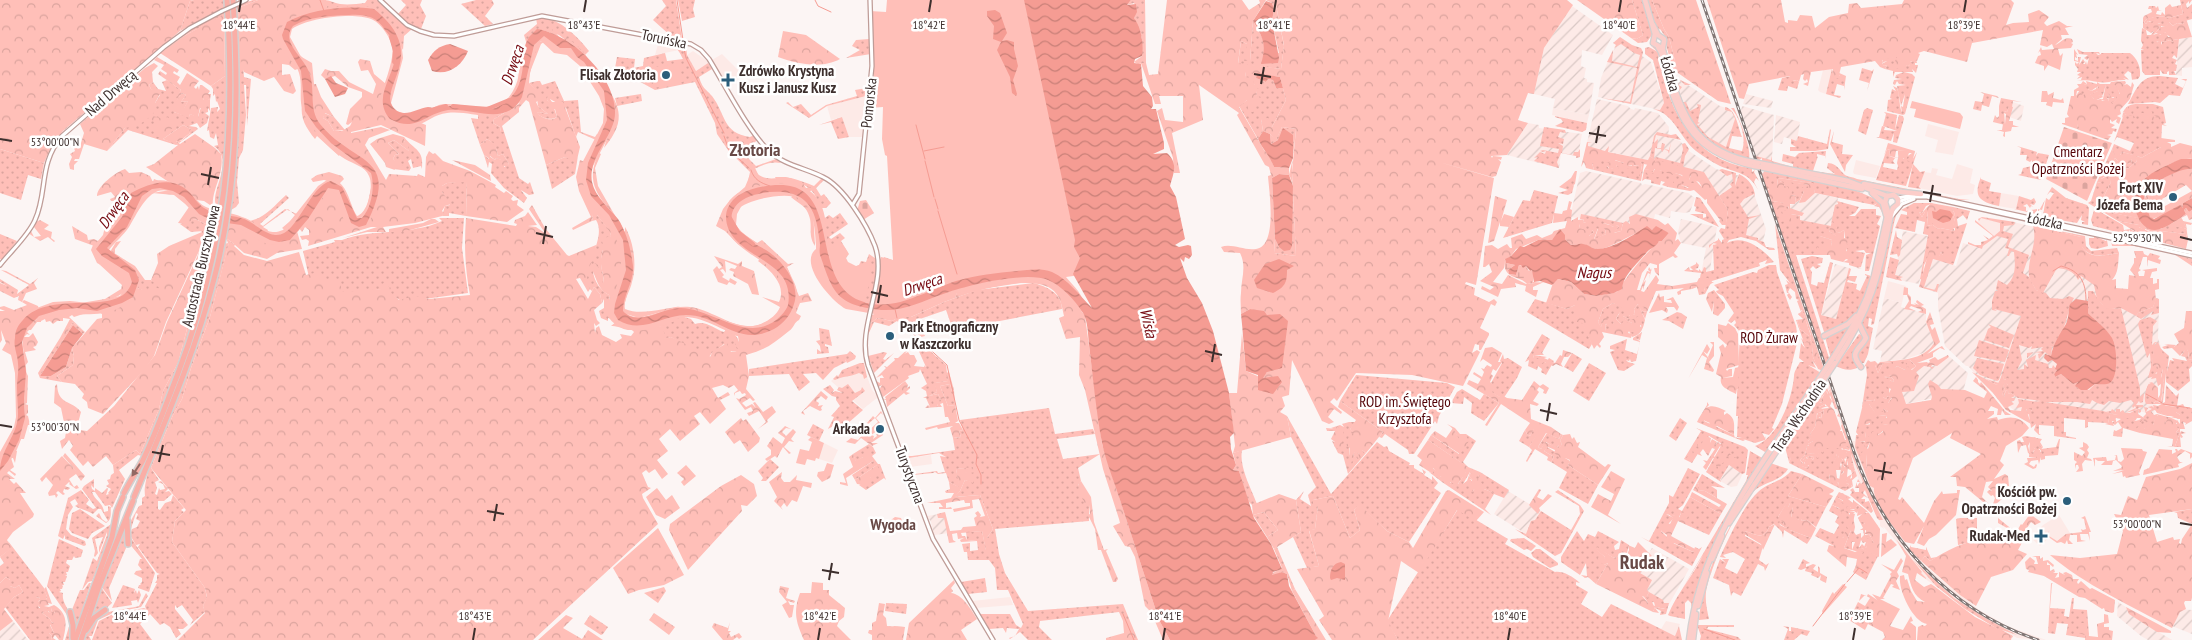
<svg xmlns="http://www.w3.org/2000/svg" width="2192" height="640" viewBox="0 0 2192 640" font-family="'PT Sans Narrow',sans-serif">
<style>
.built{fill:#fdeae7}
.industrial{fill:url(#industrial-furrows)}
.grass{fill:url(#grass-dots);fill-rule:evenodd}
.forest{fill:url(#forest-crowns);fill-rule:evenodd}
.wetland{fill:url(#wetland-marsh)}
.cemetery{fill:url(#cemetery-stones)}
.park{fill:#ffbfb8}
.water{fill:url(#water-waves)}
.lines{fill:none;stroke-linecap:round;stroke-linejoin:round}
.stream{stroke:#f59c93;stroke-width:1}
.river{stroke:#f59c93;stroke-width:4}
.secondary-casing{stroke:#bf9c97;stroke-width:5.5}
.primary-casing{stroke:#d4d1d1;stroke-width:7}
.highway-casing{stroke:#d4d1d1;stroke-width:8}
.secondary{stroke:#fff;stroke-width:3}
.primary{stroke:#fcceca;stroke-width:4.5}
.highway{stroke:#faaea6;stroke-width:5}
.rail-casing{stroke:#827775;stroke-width:3}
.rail{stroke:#fff;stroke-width:1;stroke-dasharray:4;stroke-linecap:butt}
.secondary-bridge-casing{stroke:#bf9c97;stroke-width:5.5;stroke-linecap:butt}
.primary-bridge-casing{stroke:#d4d1d1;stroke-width:7;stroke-linecap:butt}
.secondary-bridge{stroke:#fff;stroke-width:3}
.primary-bridge{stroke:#fcceca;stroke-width:4.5}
.oneway{fill:#926863}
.ticks{fill:none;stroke:#3d2f2d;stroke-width:2}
.poi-dot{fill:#2b5e7b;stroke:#fff;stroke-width:2}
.labels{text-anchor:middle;stroke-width:5;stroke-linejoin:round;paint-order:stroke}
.street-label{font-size:15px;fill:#3d2f2d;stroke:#fff}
.poi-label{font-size:15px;font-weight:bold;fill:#3d2f2d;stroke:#fff;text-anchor:end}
.park-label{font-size:15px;fill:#530307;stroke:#fff}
.water-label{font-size:16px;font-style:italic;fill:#750910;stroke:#fff}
.neighbourhood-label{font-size:16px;font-weight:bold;fill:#684946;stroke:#fff}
.quarter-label{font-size:18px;font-weight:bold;fill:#684946;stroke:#fff}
.district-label{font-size:20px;font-weight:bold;fill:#684946;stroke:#fff}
.ticks-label{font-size:12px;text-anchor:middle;fill:#3d2f2d;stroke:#fff;stroke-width:5;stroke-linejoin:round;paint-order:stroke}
</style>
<defs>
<pattern id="industrial-furrows" width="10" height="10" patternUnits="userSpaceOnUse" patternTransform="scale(1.25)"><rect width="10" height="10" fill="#fdeae7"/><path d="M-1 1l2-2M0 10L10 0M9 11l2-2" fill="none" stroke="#dac9c6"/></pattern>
<pattern id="grass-dots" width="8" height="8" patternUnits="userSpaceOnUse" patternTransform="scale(1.25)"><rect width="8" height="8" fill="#ffbfb8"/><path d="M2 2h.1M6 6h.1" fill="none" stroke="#dba49e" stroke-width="1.8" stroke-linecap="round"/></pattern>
<pattern id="forest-crowns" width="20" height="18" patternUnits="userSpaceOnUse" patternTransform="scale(1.25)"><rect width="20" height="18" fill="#ffbfb8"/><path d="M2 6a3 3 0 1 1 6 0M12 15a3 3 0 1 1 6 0" fill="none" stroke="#dba49e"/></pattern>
<pattern id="wetland-marsh" width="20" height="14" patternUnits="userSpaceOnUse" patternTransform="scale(1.25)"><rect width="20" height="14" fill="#ffbfb8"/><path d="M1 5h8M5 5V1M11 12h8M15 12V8" fill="none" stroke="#dba49e"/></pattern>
<pattern id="cemetery-stones" width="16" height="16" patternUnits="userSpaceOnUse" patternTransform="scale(1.25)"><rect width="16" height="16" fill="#ffbfb8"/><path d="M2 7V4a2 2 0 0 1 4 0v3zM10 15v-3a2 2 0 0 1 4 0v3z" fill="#dba49e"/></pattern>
<pattern id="water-waves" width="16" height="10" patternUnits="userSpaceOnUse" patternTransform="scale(1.25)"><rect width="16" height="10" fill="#f59c93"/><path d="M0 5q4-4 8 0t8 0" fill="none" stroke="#c88078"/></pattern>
</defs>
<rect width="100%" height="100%" fill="#fcf5f4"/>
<g class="built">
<polygon points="659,40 677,44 679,50 655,55"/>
<polygon points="693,51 706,60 708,63 696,71 687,55"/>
<polygon points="722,54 742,74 727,85 712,60"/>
<polygon points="1832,68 1826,94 1820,92 1818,90 1823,70"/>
<polygon points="866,96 863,137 849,137 842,117 831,120 827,106"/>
<polygon points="1553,108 1589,115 1587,123 1552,115"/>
<polygon points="1928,124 1959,132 1953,155 1935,152 1938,140 1925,136"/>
<polygon points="1856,160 1880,166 1876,178 1854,174 1853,172"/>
<polygon points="1957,164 1973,169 1970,183 1975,185 1973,194 1957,196 1919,188 1924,172 1931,173 1932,168 1938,169 1936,175 1952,179"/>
<polygon points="2001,193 2019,196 2016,209 1998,206"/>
<polygon points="1981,218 2000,222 2001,231 1994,237 1977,222"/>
<polygon points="1888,281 1906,286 1902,303 1884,298"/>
<polygon points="862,363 872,390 878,397 863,409 831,381 843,371"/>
<polygon points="1830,375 1852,441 1855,441 1864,475 1866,474 1891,518 1892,527 1903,543 1920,562 1979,610 2007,626 2046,640 2017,638 1965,607 1917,573 1915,564 1883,526 1884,529 1880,526 1880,522 1858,478 1851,458 1852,454 1826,380"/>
<polygon points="824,443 838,450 832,463 819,459"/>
<polygon points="931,455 932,464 910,467 908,461 909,458"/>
<polygon points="2059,515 2070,533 2056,541 2050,537 2040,546 2031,538 2043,525"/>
<polygon points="1010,597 1013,605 976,608 972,601"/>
<polygon points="1666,621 1680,624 1675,636 1661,629"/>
</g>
<g class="industrial">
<polygon points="1572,6 1613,35 1602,55 1582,50 1581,66 1586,68 1584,78 1587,79 1587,82 1594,83 1589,115 1553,108 1555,99 1534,94 1544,48"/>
<polygon points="2192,37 2192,67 2182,68 2182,76 2176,75 2179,39"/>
<polygon points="1623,43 1651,62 1664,103 1660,110 1598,97 1601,78 1608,61 1617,44"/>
<polygon points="1679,79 1720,106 1732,110 1736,122 1727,149 1708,137 1696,125 1681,97 1676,82"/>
<polygon points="1746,94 1773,101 1771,108 1743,104"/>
<polygon points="1597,99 1628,106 1631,109 1634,110 1635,108 1658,113 1669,127 1668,137 1680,141 1689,151 1716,169 1740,176 1752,188 1766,229 1763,242 1744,238 1704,172 1586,147"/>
<polygon points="2013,102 2024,106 2021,121 2009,117"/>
<polygon points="1742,106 1774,115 1772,161 1756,156 1741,111"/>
<polygon points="1776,115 1800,122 1797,141 1784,137 1782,144 1774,142"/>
<polygon points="1528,123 1539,125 1539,128 1582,134 1578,156 1561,153 1559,168 1507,155"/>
<polygon points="1586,171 1641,183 1642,185 1645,184 1688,193 1695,198 1690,212 1684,213 1671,211 1670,218 1655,214 1654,219 1623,224 1570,217 1580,173"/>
<polygon points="1814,193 1838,198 1833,227 1808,243 1789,206"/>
<polygon points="1681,219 1717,227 1708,282 1699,284 1706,248 1681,243 1678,232"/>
<polygon points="2000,222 2013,222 2046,230 2120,306 2159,304 2158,338 2163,353 2154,415 2139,411 2139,418 2031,404 2030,423 1995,395 1968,366 1966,366 1945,346 1938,307 1938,293 1923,288 1933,259 1956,266 1963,243 1982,249 1983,246 2001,231"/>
<polygon points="1903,231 1928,236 1919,284 1894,279"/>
<polygon points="1835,264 1849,268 1836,319 1821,315"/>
<polygon points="1884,298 1902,303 1901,307 1926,314 1926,322 1934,343 1926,352 1906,359 1880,362 1882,351 1873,349"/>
<polygon points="1950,357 1968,373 1963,392 1905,404 1892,367 1934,366"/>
<polygon points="1729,465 1743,473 1737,486 1731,487 1720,481"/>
<polygon points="1508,491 1541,511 1526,534 1494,514"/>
<polygon points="945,513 950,533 934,535 931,522 927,516"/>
<polygon points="1652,548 1689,569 1667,608 1643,598 1638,573"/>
<polygon points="2118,602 2126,607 2137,619 2172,640 2148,640 2141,636 2117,616"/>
<polygon points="2178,609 2192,610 2192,634 2172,626"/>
<polygon points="13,621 28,640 0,640 0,631"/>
</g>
<g class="grass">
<polygon points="194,0 225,0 225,7 180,31 190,1"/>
<polygon points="253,0 258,0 238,8 244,77 251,79 247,126 246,85 244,85 246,115 243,150 239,158 237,182 239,203 236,207 231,210 239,113 236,6"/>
<path d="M324,0C330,0 334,3 340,4C348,5 357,4 365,3L367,0H378L412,29L404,36L403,50L385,18L330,8L326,6Z"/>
<polygon points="401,0 422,0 420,5 426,16 421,29 408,24 397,15 406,5"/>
<polygon points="476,0 492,0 494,4 485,16 493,24 485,26 461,4"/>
<polygon points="662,0 676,0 682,39 672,37 653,20 666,6"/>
<polygon points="678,0 695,0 693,9 695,17 682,21"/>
<path d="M1131,0H1145L1146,63L1138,64L1134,62L1142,56V38L1134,18C1135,12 1138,9 1134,3L1127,5Z"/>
<polygon points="1266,0 1275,0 1284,46 1281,69 1238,64 1241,41 1247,44 1250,61 1253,21 1263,39 1265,50 1279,53 1272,21 1274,9 1272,3"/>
<polygon points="1632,0 1643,0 1654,32 1647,42 1638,43 1631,38 1637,39 1643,35"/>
<path d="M1647,0H1652L1664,29L1669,37L1678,73L1673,72L1666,44V48L1672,71L1671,70L1664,49L1666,39L1658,33C1665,33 1666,39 1667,44V39L1660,29L1657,31Z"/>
<path d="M2180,0H2192L2189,4V1L2186,4L2187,8L2192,4V19L2185,21L2183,24L2177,23L2173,26L2169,22L2166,27L2161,26V23L2157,24V27L2159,26L2160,28L2153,35L2159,33L2161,29L2159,34L2161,35L2162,33L2165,32L2168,34L2171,32L2170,29L2175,30V35L2173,32L2170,34V36L2167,35L2169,38L2163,37L2165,39L2159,42L2156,41L2162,47V41L2164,42L2170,40L2173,42V40L2179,39L2177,58L2174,55L2172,58L2177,60L2175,64L2177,65L2176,71H2174L2176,75H2169V71L2167,72V74H2163L2160,70V75H2145L2142,71L2141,50H2144L2141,49L2143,45L2141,41L2142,28L2146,30L2147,35H2151L2154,31L2151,33L2143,28V18L2149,17L2144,22L2146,24L2148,21L2151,22L2148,19C2156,16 2161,16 2169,18L2183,14Z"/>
<path d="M232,7L236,106L228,205H224C232,139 233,75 229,9Z"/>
<path d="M226,10L229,110L220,209C203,199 238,163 214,146L218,145L216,133L214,139L210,137L209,130L207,131L211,108L218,107L217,112L220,109L217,101L216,102L215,94L213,96V89L211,86L225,76L224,15L174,41L196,26Z"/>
<path d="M542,17C561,20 577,36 589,51L585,55L559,35L542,30L527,45L524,35L537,24L536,18Z"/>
<polygon points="1620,37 1632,45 1641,48 1643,52 1631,104 1601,98 1630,102 1637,68 1607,62 1613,50 1612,61 1637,67 1640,55 1634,53 1621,44 1614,48 1616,45 1613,43"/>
<path d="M661,39L686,45L687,55L696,71L708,63L712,69L699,77C703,89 704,87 712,96C726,114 722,133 750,137L754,135L757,140L747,151L749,159L756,166L776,159L781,163C771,161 763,165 754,169C762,184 778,176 791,178C799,180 807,183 814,186L822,178L825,179L816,188L821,196L824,194L831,203L826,208H820C812,171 774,181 747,186L750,172L728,150L717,134L715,123L695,82L655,90L615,68L617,57L635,59L634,68L643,66L644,58L665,53L667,61L683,59C677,46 673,44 660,41Z"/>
<polygon points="869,39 871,54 846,58 860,50 852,46 856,40"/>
<path d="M1651,46L1658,48L1664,73L1658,53C1667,105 1691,161 1752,168V172L1755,170L1754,172L1759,181L1756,178L1754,182L1758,190C1749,172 1736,173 1720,166C1712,162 1703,156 1696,151C1679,137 1675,114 1653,109L1660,110L1664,103L1653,60L1645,54V48L1649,47L1658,52Z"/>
<path d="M2074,49L2078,55L2076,54L2077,58L2075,57V60L2078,61V57H2081L2079,65L2083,59L2085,62L2083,64H2085L2086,61L2087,65L2089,58L2087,60L2084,58L2088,55L2079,54L2077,49L2083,52H2099L2100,54L2096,53L2098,55L2101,54V53H2130C2137,58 2141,67 2140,76L2138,79L2130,80H2132L2131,73L2128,71L2124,75L2129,80L2123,78L2126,80C2119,80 2112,81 2109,82C2099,84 2089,78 2077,81L2081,80L2082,77L2077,79L2080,76L2077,75L2081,72H2077L2078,69L2075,65V62L2077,64L2079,62L2074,61Z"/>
<polygon points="1911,54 1907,56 1906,66 1910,65 1908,60 1912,62 1912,59 1916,59 1917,63 1915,63 1915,65 1918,65 1916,73 1912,69 1913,72 1895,72 1893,77 1893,71 1885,69 1887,65 1884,66 1882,64 1887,61 1883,62 1882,59"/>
<polygon points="1832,68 1833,77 1836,75 1842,79 1837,72 1846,76 1844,90 1844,86 1837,84 1834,95 1841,96 1840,98 1826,94"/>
<polygon points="1862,68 1872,71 1874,69 1867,91 1869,83 1859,80"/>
<polygon points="1246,71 1257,73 1256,78 1266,82 1268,79 1273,80 1276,88 1283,88 1286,100 1272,127 1261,119 1263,131 1258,139 1239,106 1247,100 1262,99 1262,97 1257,97 1255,85 1245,77"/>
<path d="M1904,72L1912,74L1915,77L1905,114L1903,115L1887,111L1888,100L1892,99L1890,98L1892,89L1896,91L1893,86L1897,88C1900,97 1899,106 1902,113L1901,106L1903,107L1905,94L1901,106L1897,86L1906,85L1899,84L1897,81L1895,85L1893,84L1894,80L1902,79L1895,78L1896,75Z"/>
<polygon points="1791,76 1793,81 1797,80 1799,82 1797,89 1788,86 1787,91 1778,90 1782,78"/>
<path d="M2160,76L2178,78L2175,84L2183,88L2186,81L2181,79H2187L2180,96L2169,95L2160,103L2155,102L2128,104C2137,89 2139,76 2160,76Z"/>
<path d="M1674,77L1691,85H1685L1680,80L1677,84L1682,87L1679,91L1683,102H1686L1690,111L1698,107L1697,104L1701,105L1698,122L1700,123L1697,124L1708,137L1726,147L1735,119L1732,112L1725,110V107C1736,109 1738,127 1742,137L1732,136L1729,148L1742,151C1747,138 1740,118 1731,108H1734C1739,119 1752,148 1749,160C1740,157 1730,155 1722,151C1698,139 1675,103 1674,77Z"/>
<polygon points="167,80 181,90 176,101 182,93 186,95 181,102 188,101 184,109 180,108 174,112 189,117 190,114 198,117 204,97 210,100 210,111 208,108 208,112 205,113 209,116 207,123 200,128 197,123 189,126 196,127 198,129 179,143 176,141 181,141 190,133 188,132 191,129 183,125 163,139 178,144 176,145 128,130 107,151 125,128 155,103 160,95 151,89 149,85 153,82 158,89 166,91 162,82"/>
<path d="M537,81H540L542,85L555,81L564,101L578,100L581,132L595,137L597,134L601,136L596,140L578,132L576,137L566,108L550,99V91L547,100L553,105L557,117C550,121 542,118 536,113L539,112L548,114L538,106L536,90L529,83Z"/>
<polygon points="2086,81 2097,84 2097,82 2100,84 2112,84 2112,82 2120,81 2114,83 2121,84 2118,89 2120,95 2113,104 2110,104 2108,101 2110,98 2115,98 2108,93 2110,96 2109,98 2106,98 2106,96 2105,101 2101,100 2099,104 2098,100 2103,99 2106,84 2103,95 2101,95 2103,97 2094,101 2100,95 2094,99 2089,95 2102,89 2098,89 2098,86 2091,91 2088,89 2088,97 2076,96 2083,85 2087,84"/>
<polygon points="867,88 866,96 827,106 809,118 786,103 788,102 793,107 801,104 811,115 826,105 857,96 855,90"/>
<polygon points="1980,92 1997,96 1999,98 1992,96 1989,107 1982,105 1981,111 1973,109 1975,101 1982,102 1984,94"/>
<polygon points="641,94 642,101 617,106 615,98"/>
<polygon points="2001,98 2022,102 2013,101 2012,107 2009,107 2007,112 2004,111 2005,125 1993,122 1995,115 1997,118 1999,116 1999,106"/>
<path d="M2086,99H2088L2090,102L2092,100L2095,105L2096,102V106L2089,107L2102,110L2100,113L2102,116L2095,113L2090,115L2093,110L2082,115C2088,114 2093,116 2095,122H2092V124L2098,130H2095L2091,127L2090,122L2084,123L2082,119L2080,120L2082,125L2079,130L2077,129L2078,122L2071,124V122L2073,119L2075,121L2077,114L2069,109L2078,107L2074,106H2083L2082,108L2086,109L2083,104Z"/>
<path d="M2153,104V106V104L2163,107L2166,123L2163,124L2167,126L2162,125L2161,147L2141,158L2138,156L2136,158L2137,161L2129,168L2114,172L2113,176L2109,177L2111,182L2103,198L2112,202L2113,213L2139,218L2150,229H2161L2169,224L2187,229L2182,220L2176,222L2175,221L2181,217L2183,221L2192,223L2191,225L2186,224L2188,240L2186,234L2160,231L2163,236L2145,229V231L2139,227V225L2118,221L2088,203L2091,201L2097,182L2101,183V179L2111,174L2110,170L2113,169L2110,167L2115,158L2118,161L2115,162V164L2118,166V163L2121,164L2123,169L2126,164L2131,163L2132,159H2128L2133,155L2122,152L2120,155H2114L2112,149L2114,144L2130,151L2134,143L2117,137L2114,142L2124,114L2130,115L2123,112L2122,115C2126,101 2137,104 2153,104Z"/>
<polygon points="1867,108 1873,110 1866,135 1858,131 1864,110"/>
<polygon points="1884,112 1897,115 1895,130 1899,115 1903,116 1904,119 1897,143 1893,142 1894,133 1891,141 1876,137 1879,137 1882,126 1885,127 1884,130 1897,131 1883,126 1886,114"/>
<polygon points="324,113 334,117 345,130 334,131 328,121 323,118"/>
<path d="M504,113L494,119L493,123L500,127L501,132H504L519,178L528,184L530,182L534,194L529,195L521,190L527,198L524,203L504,188L491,173L492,164L489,162L488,168L484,155L489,159V156L495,160L496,158L502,160V164L504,163V167L509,164L503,154L498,156C496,147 495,144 487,139L480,145L471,118L478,119V114L495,115Z"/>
<polygon points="1555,116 1587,123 1586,130 1582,132 1555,126 1563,122 1561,119 1555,117"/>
<polygon points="842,117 849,137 838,139 831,122 819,125"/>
<path d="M1282,127L1296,129C1295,143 1292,159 1292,173C1293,200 1295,228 1296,256L1274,253L1275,239L1279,247C1284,229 1300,191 1289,175L1293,158L1278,140L1271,144L1270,134L1276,139Z"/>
<polygon points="1544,127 1565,130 1566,133 1560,132 1558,137 1564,139 1563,144 1558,143 1563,146 1562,153 1573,155 1574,152 1578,152 1580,149 1580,157 1576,158 1576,156 1561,153 1557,162 1559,168 1534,161 1538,157 1534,158 1540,152 1545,154 1546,151 1543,152 1540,151 1543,150 1558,153 1559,149 1540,146"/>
<polygon points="1830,129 1831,130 1828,149 1815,151 1790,151 1790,147 1796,147 1791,144 1791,139 1797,141 1798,136 1827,144"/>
<polygon points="1834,131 1832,142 1843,145 1842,154 1853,155 1846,165 1845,172 1830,144"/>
<polygon points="1657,132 1671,135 1676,134 1681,140 1656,135 1654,143 1658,139 1657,148 1661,148 1662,143 1665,144 1664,149 1669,150 1671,142 1669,154 1668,151 1664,149 1662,152 1661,149 1655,148 1654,159 1656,157 1680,163 1683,149 1682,144 1685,143 1689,149 1685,156 1683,168 1654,162 1655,160 1650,156 1654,136"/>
<path d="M404,137C415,151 424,149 422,169L421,166L413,168L411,159L408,161L411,168L409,171L393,169L397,163L393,159L395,155L399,154L388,143L394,140L409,151L404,141Z"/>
<polygon points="2017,146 2037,152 2036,156 2038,153 2049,155 2041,180 2018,175 2021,174 2023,168 2032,166 2032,160 2030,162 2026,160 2027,155 2020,155 2021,148"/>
<polygon points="0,149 44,163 41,179 28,175 21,200 0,193"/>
<polygon points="1887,149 1890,150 1889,156 1895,158 1893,161 1895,164 1884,163 1883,167 1897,170 1898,166 1897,163 1899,163 1898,154 1906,154 1903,159 1912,153 1910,160 1911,162 1917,152 1906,186 1876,180"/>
<path d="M1826,151L1825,159V156L1817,154V157L1818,156L1813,171L1835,174L1827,168L1828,163C1838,164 1838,169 1845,175C1848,177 1853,177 1857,179L1959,199H1970L1959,200L1928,193L1900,191L1762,163V158L1757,162L1756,156L1771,160L1772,156V161L1793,167V164L1782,161L1783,154L1795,157L1799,153Z"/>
<polygon points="578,156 575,174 552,189 546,165 565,157 577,160"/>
<polygon points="1596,160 1609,160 1614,166 1607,166 1609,169 1617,167 1614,160 1624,163 1624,165 1620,165 1627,169 1627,166 1640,165 1640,176 1642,165 1639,160 1648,162 1648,165 1644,164 1641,181 1594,170 1592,163"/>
<polygon points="1913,164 1920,172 1925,171 1919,187 1921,189 1908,187"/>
<path d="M1655,168L1653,172L1648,173H1656L1658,170C1669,171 1680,173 1689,180L1691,175L1705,191C1693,190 1682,183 1670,184L1668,187L1662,185L1665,182L1661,181L1660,185L1651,183V180L1645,179L1642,181L1644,170Z"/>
<path d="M1722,169L1736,173L1735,186L1739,174C1749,179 1755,187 1755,197L1754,194L1744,199L1740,204L1748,217L1761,215L1749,219L1746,235L1758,238V240L1764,242L1766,247L1774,248L1775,250H1769L1756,241L1741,237L1729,240L1727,243C1744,234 1763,249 1774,262L1765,264L1767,260L1759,263L1760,266L1712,281L1705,294L1699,295L1697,287L1692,289L1691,286H1698L1705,291L1704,288L1708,278H1700L1701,273L1684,271L1689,267L1690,270H1693L1690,267L1696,264V262L1699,265L1698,268L1695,269L1699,271V269L1702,272L1704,267L1706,268V272L1714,270L1713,245L1717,244L1713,243L1709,248V245L1718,240V238L1722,243V240L1727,238L1724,239L1719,231L1721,228L1725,229L1728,210L1719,196L1732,187L1730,184L1733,181L1732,174L1727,176L1719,170Z"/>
<path d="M1760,170L1763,174L1764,171L1850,188L1880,201L1885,212V220C1875,252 1875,312 1837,328C1833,330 1828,333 1824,332L1801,259L1812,256L1823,258L1822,263L1817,264L1821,266L1816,269L1813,266L1810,269L1812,272L1811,284L1817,286L1818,282L1824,283L1830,262L1833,263L1821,315L1836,319L1849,268L1851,269L1849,276H1857L1855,282L1848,280L1847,282L1857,284L1856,289L1860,291L1867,276L1865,275V274L1871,276L1884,216L1879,207L1874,206L1877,203L1874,205L1815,193L1812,183L1778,178L1777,186H1770L1767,192Z"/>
<polygon points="1575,171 1577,171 1575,184 1572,186 1574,185 1572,193 1568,195 1558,193 1568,190 1559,187 1571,178"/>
<path d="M1981,177V179L1991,183L1989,191L2001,193L1999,206C1979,202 1973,196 1981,177Z"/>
<polygon points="1780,180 1809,185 1809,188 1804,191 1800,200 1795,203 1796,196 1791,195"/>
<polygon points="466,181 467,182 466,216 449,213 449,216 442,216 445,206 450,205 442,192 442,186 447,183"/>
<polygon points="2052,187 2066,198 2087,205 2089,208 2088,225 2082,224 2082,222 2085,222 2081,220 2082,215 2077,223 2048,218 2045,214 2043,215 2046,198 2049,200 2054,193 2050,192 2047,195"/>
<polygon points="1534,190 1558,196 1552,223 1503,238 1523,200 1530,201"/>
<polygon points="1768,194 1772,201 1786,203 1789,209 1785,221 1791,220 1791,214 1800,216 1800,220 1831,226 1829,231 1838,237 1820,236 1832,240 1831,247 1821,252 1821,255 1796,255 1830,361 1826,366 1788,253 1792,249 1788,253"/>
<path d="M286,195L289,198L260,224L263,226L285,209L297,214V216L285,230L282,228L296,216L288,209L263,227L268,230L267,232L250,221C266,217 273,207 286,195Z"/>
<path d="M2019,196L2031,200L2034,198L2036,202L2034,205L2030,204L2033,207L2031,206L2030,208L2027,204L2023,206L2026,207V211L2037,209V214L2045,200L2042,210L2038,209V212H2040C2039,214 2038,214 2036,214L2014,209H2016Z"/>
<polygon points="1696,197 1700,198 1719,227 1690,214 1703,214 1703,218 1706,217 1706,214 1695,211 1696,207 1694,206"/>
<polygon points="1837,201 1859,207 1855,213 1849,216 1855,216 1861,209 1876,209 1876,215 1881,216 1877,224 1880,226 1869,271 1865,271 1866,255 1871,253 1866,253 1864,250 1855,251 1865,253 1861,267 1857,268 1862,269 1849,265 1849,263 1843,262 1848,260 1844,230 1839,233 1835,231 1832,222 1831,224 1835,205 1838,204"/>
<polygon points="1914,203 1933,203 1926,206 1922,213 1919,212 1922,217 1925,212 1928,210 1927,225 1931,226 1932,223 1933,223 1933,225 1938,229 1940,228 1955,231 1955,228 1952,229 1955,218 1953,218 1955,214 1952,209 1953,207 1970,211 1967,220 1963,215 1957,219 1958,226 1967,223 1954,263 1949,263 1948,258 1953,258 1953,256 1944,257 1941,252 1939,257 1936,254 1930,254 1924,265 1922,280 1920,279 1928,235 1923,234 1925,222 1917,220 1915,232 1895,228 1901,214 1907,215 1907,212 1901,210"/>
<polygon points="1904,204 1897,212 1894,223 1874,324 1871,325 1872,319 1869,318 1868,326 1873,328 1868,354 1864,363 1860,363 1864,360 1860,363 1857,353 1867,337 1860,324 1880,273 1891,221"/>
<polygon points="2094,210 2097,210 2123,225 2124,230 2130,229 2128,234 2133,232 2134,235 2141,238 2093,226 2091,220"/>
<polygon points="840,213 848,224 829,237 831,239 840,233 845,238 841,241 849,254 846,258 848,262 856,266 859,265 861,261 866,262 869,254 882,263 884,257 927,272 871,304 864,302 837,281 822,220 829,215 833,218"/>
<polygon points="1581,214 1623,223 1621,231 1613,233 1619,226 1602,223 1614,226 1605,229 1606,234 1594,240 1598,229 1592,230 1594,232 1589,236 1579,228 1580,224 1586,222 1583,222 1584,219 1580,219"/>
<path d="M593,215H597L610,231L611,236C604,241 601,255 601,263C601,271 605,276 603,284L593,271C594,281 600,290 609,295L612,319L608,318V321L601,318L599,311L604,308V299L602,303L600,294L594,287L592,291C573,276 609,241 596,220L592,221Z"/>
<path d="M439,218H464L462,248L468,293L403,302L382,289L314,299L303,251L335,242L334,240H342C374,228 410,236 442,221Z"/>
<path d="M1981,218L1979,221L1978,219L1982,217L2015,222L2014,225L2004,226L2003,231L2013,234L2008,247L2029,255L2023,273L2029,277L2036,290L2046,293L2050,298L2063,299L2069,296L2074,298C2066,312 2066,334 2053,347L2049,346L2052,347L2051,356H2049L2045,352L2039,359L2038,354L2041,353L2034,352L2027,358V353L2043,351L2041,349L2043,347L2031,349L2032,346L2029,348L2019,345L2022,360L2017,370L2024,369V364L2028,367L2026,360L2036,355L2035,360L2048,364L2049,368H2052L2053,365L2057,370L2054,374L2055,377L2061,374L2073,384L2078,381L2076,387L2089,390L2096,383H2110C2115,375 2115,369 2115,361C2116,336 2105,329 2088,313V291H2093C2101,304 2104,310 2121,308L2140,388V397L2144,393L2143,402L2140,403L2139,401L2136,405H2143V407L2137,408L2141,410V412L2139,413L2138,409L2134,410L2137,413L2136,416L2133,411L2125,413L2136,408L2135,406L2133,408L2132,406L2134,403L2131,400L2120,403L2109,401L2104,405L2097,403L2092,400L2090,404L2077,402H2045L2103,411L2119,416L2110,415L2108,423L2088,422V427L2085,428V420L2064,418V432H2066V436L2076,438V433V439L2054,436V426L2039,425V434L2041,435H2039L2034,430L2036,424L2031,428L2029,414L2026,415L2027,412L2024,413L2027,411L2026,408H2030L2032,411V402L2041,401L2018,398L2011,393L2008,394L2009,392L2006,390L2003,398L2002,395L2005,389L2003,387L2005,382L2008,385V379H2005L2004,381L2003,376L1999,384L1997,385L1986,379L1999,383L2021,316L1994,309L1997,311L1992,310V301L1995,291H1998L1996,289L1998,280L2007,285C2017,276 2015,262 2014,252L2011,251L2009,256H2007L2009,249L2005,248L2008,239L1997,236L1983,246L1982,249L1968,244V242L1975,245H1981V242L1988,240L1983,235L1989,239L1993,236L1975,222V220L1994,236L2000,231V223Z"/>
<polygon points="195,219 206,224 212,229 211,232 206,234 203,231 191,232 180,224"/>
<path d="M1775,224L1824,369L1823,371L1818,369C1819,361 1816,346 1810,340L1811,335L1802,310H1801L1802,313L1799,314L1803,315L1804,319L1797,320L1800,329L1809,336V344H1803L1812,347L1813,357L1818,368L1812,360L1816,368L1808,365L1821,373L1768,451L1765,452L1755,446C1782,435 1793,392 1794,376C1794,371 1798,366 1800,362H1804L1799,358L1801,343L1805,348L1801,338L1803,340L1796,320L1803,319L1798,314L1801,312L1797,301L1799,300L1796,299L1795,292L1790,288L1788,292L1789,293L1792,297L1790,300L1787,295L1789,293H1787L1785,285L1788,284L1786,280L1790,283L1780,270Z"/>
<path d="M2044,228L2085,236L2086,246L2091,251L2117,248L2119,253C2105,255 2091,260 2081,246V237Z"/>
<polygon points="1896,230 1897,237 1902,240 1900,255 1898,257 1897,254 1890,255"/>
<polygon points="0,234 17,241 2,260 0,259"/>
<path d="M215,236L211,239L214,240C202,316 170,386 142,456L138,455L119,470L125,479L112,508L110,505L105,506L95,492H92C95,501 103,502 104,512L108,511V506L111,507C110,511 113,519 106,523L96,516L99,513L102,519L106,522L108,521L101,509H98L93,514C86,510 80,509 75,506L78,504L75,499L70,502L73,507L68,515L66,529L71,535L85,541L86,545L84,546L65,539V535L63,539L58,536L68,498L81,490L89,500L86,504L93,509L96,508L82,489L84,486L94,479V488L91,485L92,489L95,491V488L102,493L107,488L108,489L106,495L109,494L108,493L111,489L106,486L109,484L107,480L110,479L111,475L114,473L113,465L136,450L140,454L159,409L163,391L178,363L208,249L201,252L197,257C201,248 204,236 215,236Z"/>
<polygon points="2094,236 2106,241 2107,240 2108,246 2097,249 2091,248 2089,244 2089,238 2094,238"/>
<path d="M226,238L234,244L229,243L210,317L191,368L182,399L173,415L151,468L159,480L155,482L157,488L155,494L157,495L159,488L160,490L165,489L163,484L158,482L161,481L168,489L165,492L169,491L172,494L164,501H158V509L160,510L165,503L171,501L173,495L184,508L181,510L184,512L175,521L172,542L205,588L207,598L203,606L205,612L190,625L193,620L182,605L177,608L175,605V609L188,625L183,629H178L181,634L176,638L170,627L164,623L160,625L150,614L140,624L152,640H92L99,621L113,614L144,608L146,609L145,606L157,583H155L157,580V575L160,574L157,573L138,547L140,544L136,545L130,535L132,529L137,527L140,521L136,519L138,514L136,513L129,535L155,573L149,592L138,588L139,585H141L140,584L142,582V578L134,574L136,571L142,570L138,565L140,559H142L128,542L127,534L129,524L139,506L142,505V498L145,496C141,471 186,375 197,344C208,312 216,278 224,244L228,243Z"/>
<path d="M220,240C207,316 176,387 148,459L145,458L170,398L218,241Z"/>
<polygon points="2111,240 2188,256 2192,258 2183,257 2192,259 2192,266 2174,254 2134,246 2112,246"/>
<polygon points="121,241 115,249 115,254 135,266 145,280 151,280 162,287 162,290 145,291 137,288 123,259 110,252 116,242"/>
<polygon points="1890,257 1899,260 1895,275 1903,277 1900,278 1902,281 1886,277"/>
<polygon points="1769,265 1776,265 1777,272 1796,326 1798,339 1782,404 1772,428 1774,429 1769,435 1762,433 1765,438 1766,436 1765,440 1755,443 1743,439 1745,440 1743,441 1735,438 1736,437 1737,438 1742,438 1737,437 1738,416 1736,416 1740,332 1734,325 1736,323 1735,320 1731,323 1728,321 1734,313 1723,296 1717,293 1716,291 1719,290 1714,285 1753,272 1757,273 1758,270"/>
<polygon points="1,270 6,271 30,284 38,278 34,283 37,289 26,293 22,302 18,300 19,296 14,298 0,291 0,283 7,286 0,282 0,279 18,290 17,294 29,285"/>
<path d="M1033,283C1046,286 1062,293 1062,309L953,330L946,310L917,320L925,336L921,337L910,327L907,330L897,321L889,326L874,322L868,335L870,324L877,318L892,321L899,317H911L944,302L977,290Z"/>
<polygon points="1714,290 1725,304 1725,308 1718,316 1713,314 1714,301 1712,312 1706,299 1708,293"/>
<polygon points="2156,298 2159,299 2159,313 2151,315 2153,311 2141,319 2136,316 2138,313 2153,307"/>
<polygon points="1535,299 1567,309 1575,305 1592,344 1589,349 1527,312"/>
<path d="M1613,303L1632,309V313L1629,316L1635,314L1634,309L1638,304L1646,306L1642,311L1647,312L1645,319L1639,306L1645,320C1643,329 1641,335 1632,337L1629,331L1642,326L1623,316V318L1632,323L1631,327L1621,324L1616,319L1620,312L1613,320L1614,323L1610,331H1606L1605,324L1607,325L1603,319L1601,328L1598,322L1603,309Z"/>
<polygon points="1677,312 1681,313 1687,317 1683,329 1669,321 1662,320"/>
<path d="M678,315L691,319L695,324C706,320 714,329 724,332L726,329C737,333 738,339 742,350L738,352L729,351L724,344L712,353L708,358V351L697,353L671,337L661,340L657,338L659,327Z"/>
<polygon points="2150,317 2157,321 2153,326 2152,345 2155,342 2158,342 2155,343 2152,365 2156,366 2157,363 2158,368 2163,369 2160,380 2157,372 2152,377 2148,378 2151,367 2150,353 2147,358 2138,324 2140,320"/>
<polygon points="1854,320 1831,359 1825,337"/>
<polygon points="73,322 85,332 83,334 73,325 40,376 51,376 66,367 72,348 74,356 73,365 57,376 62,382 40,378 38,373 60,338 63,338"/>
<polygon points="1988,324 2014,335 2009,348 1984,340 1988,329 1991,327"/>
<polygon points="819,328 829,330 832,346 825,344 825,346 828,347 829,353 817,354 817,349 821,352 820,346 816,341 820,340"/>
<polygon points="1642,332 1640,340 1636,339 1640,341 1636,361 1631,362 1630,359 1629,361 1626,360 1628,362 1635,364 1624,371 1618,370 1610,352 1615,350 1610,349 1610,346 1627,339 1625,350 1637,354 1640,342 1633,340 1633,338"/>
<polygon points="1542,334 1550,339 1542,353 1544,355 1534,355 1533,358 1540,358 1546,363 1549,358 1554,361 1546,375 1541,372 1542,369 1538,366 1537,370 1528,366 1529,360 1525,362"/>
<path d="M1859,334L1862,335L1863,338L1853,353L1857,368C1850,371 1843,370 1836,366Z"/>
<polygon points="1979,340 2009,350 2005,362 1974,356"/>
<path d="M2164,344L2176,345L2174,347H2186L2188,351L2189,359L2192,360V366L2189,369L2190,381L2178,391L2166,382V373L2163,401L2162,404H2146C2143,398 2146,387 2150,382H2152L2149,383L2150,398L2154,403L2156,401L2160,403L2162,399L2165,363L2160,348L2169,356L2167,372L2170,360L2174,361L2172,358L2187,361L2185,357L2181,356L2185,350L2180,356L2172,348L2164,349L2162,347L2168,345Z"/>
<polygon points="920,346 926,352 929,350 946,365 948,381 935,383 937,392 929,396 938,394 941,400 936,401 938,407 925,408 928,405 930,407 926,398 923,398 927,396 926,391 921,388 927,384 920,369 926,367 917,347"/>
<polygon points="850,351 856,356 855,359 847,363 845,359 846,362 834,368 823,380 816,373 803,374 810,382 799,391 789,374 749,376 749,369 847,354"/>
<polygon points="884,352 887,353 883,359 885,360 894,353 874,373 868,356"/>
<polygon points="1572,353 1582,359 1573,372 1564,367"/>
<polygon points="1503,354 1504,359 1508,358 1522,367 1517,378 1503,399 1491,392 1494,387 1491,383 1502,363 1500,361"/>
<polygon points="1977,358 2004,364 1999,380 1997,381 1980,375 1973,368"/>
<path d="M1868,360L1875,365L1878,373L1883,363L1910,360L1916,366C1909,372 1905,370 1897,366L1892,370L1893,375L1884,377V378L1891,377L1894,380L1893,382L1890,380L1889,393L1883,394V397L1886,399L1888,396L1892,397L1888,403H1876L1875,399L1874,401L1864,400L1863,407H1862L1867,375L1866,366L1864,367Z"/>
<path d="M860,363H864L867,377L864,379L863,375L859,373C850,377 843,376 835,380L833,379L837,375L838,377L842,370Z"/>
<polygon points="1589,363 1606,373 1589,401 1573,391"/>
<polygon points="1356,375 1447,383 1455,387 1439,416 1437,424 1435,421 1414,454 1409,454 1408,450 1385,434 1382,438 1379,437 1383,432 1340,401"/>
<path d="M1827,379L1859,471L1883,520H1879L1877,518L1865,490L1863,493L1868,498L1864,496L1861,499H1865V502L1869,501L1873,511L1871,513L1850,495L1852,492L1850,490L1853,488L1855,492H1859V488H1855L1858,479L1860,482H1857V486L1860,482L1861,484L1863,482L1851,454L1853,463L1849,465L1854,467L1857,476L1850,482L1852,487L1845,491L1789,463L1791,457L1789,462L1785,447L1789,436L1824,384L1826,388L1824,393L1827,388L1830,394L1828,387L1831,393ZM1827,391L1829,399L1830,395L1835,409H1838L1839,413L1837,416L1840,417L1842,424L1841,426L1846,440H1844L1845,443H1842L1841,446L1849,448L1850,451L1842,449L1839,445V448L1823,447L1812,450L1819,452V454L1807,453V456L1814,457L1813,460L1811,458L1807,459L1806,457L1803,460H1806L1804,461L1806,466L1809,465L1807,468L1802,466L1803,464L1800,460L1805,455L1807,446L1810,445L1808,444L1813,441H1808L1813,437L1810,434L1815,427L1817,413L1818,414L1817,418L1821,417L1822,419L1821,413L1823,416L1824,410L1820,413L1817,411L1819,412L1822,408L1828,406H1825V404L1819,407V402L1824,403L1821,400L1823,396L1820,399ZM1844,449L1843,452H1847L1844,454L1845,457H1847L1846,461H1848V465H1846L1848,466V469L1853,471L1854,470L1855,471L1852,473V478L1849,479V481L1846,480L1845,483L1849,484L1843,490V487L1845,485H1840L1844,484V482L1839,485L1838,482L1836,485L1829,480V477L1837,454L1839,457L1837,461L1841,458L1843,460L1840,463L1842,465V462L1839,481L1846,474L1845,472L1841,475L1845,469L1843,464H1846L1841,450Z"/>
<polygon points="848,384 855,393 861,390 862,387 865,391 852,401 863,410 847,424 842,435 833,431 838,423 835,422 835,425 828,429 834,417 831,416 840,406 836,400 836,397 832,396 823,389 830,385 834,390 832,393 835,391 843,393 837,390 839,387 842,388"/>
<polygon points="950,384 952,391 954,390 955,405 948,406 940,386"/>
<polygon points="2166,385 2176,396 2179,393 2177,406 2183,404 2185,408 2192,408 2192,421 2185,425 2186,423 2183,422 2185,429 2180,429 2180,433 2181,431 2186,433 2181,434 2183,437 2181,438 2180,436 2181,447 2172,447 2175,446 2180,433 2176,432 2179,429 2175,427 2177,425 2174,426 2172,429 2170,426 2171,424 2177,424 2177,420 2180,424 2180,419 2170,417 2180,415 2176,412 2176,407 2165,405 2161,414 2165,413 2167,416 2157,413 2155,410 2151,411 2154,415 2157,414 2175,419 2170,418 2165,423 2157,415 2153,425 2144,429 2138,429 2142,432 2140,433 2123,428 2122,437 2113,436 2114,430 2116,431 2122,428 2118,422 2115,425 2112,423 2116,419 2116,422 2121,419 2116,418 2134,416 2133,419 2135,421 2143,419 2145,422 2147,421 2143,417 2146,414 2144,407 2148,408 2146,412 2152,409 2148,407 2152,406 2154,408 2153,405 2158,406 2165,402"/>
<polygon points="1462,389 1480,400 1484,394 1499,403 1484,421 1471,413 1472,403 1464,397 1463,404 1451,403 1457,392"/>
<path d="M1869,404H1885L1888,412L1883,409V412L1879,415L1887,416L1883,424L1888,425C1883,432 1877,437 1868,438L1866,432L1865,439L1859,441L1870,442L1864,454H1866L1867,470H1864L1855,447L1856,435H1858L1856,432L1859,420L1865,425L1872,424L1867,421L1875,413Z"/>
<polygon points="1049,408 1055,434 1093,429 1095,434 1057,439 1063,459 1100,454 1078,468 1081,481 1078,484 1089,505 1089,521 995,529 999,554 1005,573 1028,611 1123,604 1130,621 1123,621 1119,612 1040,621 1039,627 1052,640 1028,640 1020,632 1010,639 1009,638 1015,636 1019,629 1007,628 1006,633 1003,628 989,629 980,614 1010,614 1016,625 1021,628 1023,624 1008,590 997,590 995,568 989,560 968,560 967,552 964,552 962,544 970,543 970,551 978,550 977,541 967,540 966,532 982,531 986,550 987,538 993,529 980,495 954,497 960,491 965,480 973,482 964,473 982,467 956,469 960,488 949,482 946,473 938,474 935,472 933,473 913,475 912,472 915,474 937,471 938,473 945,472 940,456 946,457 939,453 909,458 909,465 907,453 908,456 912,456 955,450 953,438 961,437 959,431 963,430 960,420"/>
<polygon points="1287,416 1331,494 1377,442 1384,447 1387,446 1389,451 1410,463 1409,465 1414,465 1414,468 1424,474 1422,469 1426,472 1424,475 1432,480 1432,476 1438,483 1434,488 1441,493 1409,542 1387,531 1359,505 1354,510 1360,530 1350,538 1333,496 1313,500 1318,506 1315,529 1309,531 1319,566 1307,568 1293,537 1301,532 1296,500 1304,491 1300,499 1311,506 1308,495 1316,487 1291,437"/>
<polygon points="1680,418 1687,423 1676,441 1669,436"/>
<polygon points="1699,418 1704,418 1704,421 1734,435 1735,438 1697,422"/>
<polygon points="1349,422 1356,422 1350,429 1355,433 1350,443 1349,455 1357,459 1353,455 1355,451 1359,454 1362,450 1366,453 1348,474 1343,455 1338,453 1332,441 1335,442 1343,433 1331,428 1340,425 1344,427 1342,424"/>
<polygon points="813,424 824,430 819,441 807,435"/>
<path d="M1447,424L1455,428L1460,434H1466L1476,441L1463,462L1469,468L1428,440L1431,435L1459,454C1459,441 1458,431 1447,424Z"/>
<polygon points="1534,428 1539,432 1529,447 1519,441 1525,430 1527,434 1530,436"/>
<polygon points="1696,428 1745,447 1748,450 1745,473 1742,474 1729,465 1720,480 1721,482 1706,472 1722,444 1709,436 1692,463 1684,459 1701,431"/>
<polygon points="1547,433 1559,439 1561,434 1563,435 1560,441 1562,444 1559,449 1557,448 1559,445 1556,448 1546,442 1541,449 1538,447"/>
<polygon points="2026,436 2042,439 2040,442 2043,447 2039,445 2041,448 2037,451 2037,458 2029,457 2030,440 2031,440 2033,453 2035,449 2032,447 2036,443 2033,445 2034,442 2032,438 2026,438"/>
<polygon points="2059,439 2060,439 2058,455 2045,456 2045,459 2041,460 2041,449 2056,447"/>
<polygon points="869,444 873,447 876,453 872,456 878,464 880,464 886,480 884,478 866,490 859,485 870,478 877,465 855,480 852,475 873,461 863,457 856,462 853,454"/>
<polygon points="1547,447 1570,461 1568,465 1598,485 1588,504 1559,488 1567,472 1551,462 1554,457 1544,451"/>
<path d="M1242,450C1239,467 1251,488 1257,504L1252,505L1247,500L1239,471L1233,470L1236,465L1233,453Z"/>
<path d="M1750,451L1764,459C1756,469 1751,479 1743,491C1719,530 1701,569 1692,615L1691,603L1688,600L1685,603V619L1670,616L1668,615C1677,593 1693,576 1703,555L1681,591L1746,481L1748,475H1746Z"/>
<polygon points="770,459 779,467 766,481 761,481 763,478 758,471"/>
<path d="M1770,463L1788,469C1780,482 1763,482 1753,492C1736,509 1710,568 1706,592C1705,601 1707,610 1709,619L1699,620C1704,561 1737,512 1770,463Z"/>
<polygon points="1432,468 1437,471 1439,478 1441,476 1450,479 1448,483 1456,488 1449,484 1451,482 1458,484 1466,472 1470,472 1463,484 1470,479 1476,486 1472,493 1474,489 1484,489 1494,493 1477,485 1469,476 1471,473 1476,473 1480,477 1480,472 1509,490 1504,498 1494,494 1485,509 1491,515 1442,482 1429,472 1432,473"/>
<polygon points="1688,468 1700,474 1683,505 1678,509 1682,511 1690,497 1721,514 1709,535 1691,527 1692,525 1679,518 1681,513 1674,516 1666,514 1674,518 1661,531 1673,543 1693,552 1695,547 1699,549 1702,547 1692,566 1694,563 1692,566 1641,537 1649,541 1669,503 1669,495 1673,497"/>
<path d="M1791,471L1802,474L1788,496L1826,507L1816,527L1807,520L1801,521L1802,519L1795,520L1794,518H1791L1793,507H1788L1790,504L1787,503L1778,517H1780L1784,523L1782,525L1779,522L1780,525L1786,528L1790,523V530L1811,538L1807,544L1784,530L1783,538L1782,532L1774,524L1769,527C1764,540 1757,535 1745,531V536L1763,546L1759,560L1766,565L1769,563L1765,571L1764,567L1758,564L1741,596L1733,592L1731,596L1729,585L1713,578L1720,559L1726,563L1722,559H1729L1725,568L1737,574L1745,559L1733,552L1723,555L1726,558L1720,557C1728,540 1744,504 1758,492C1768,482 1782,482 1791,471Z"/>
<polygon points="1702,474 1725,488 1711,486 1717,490 1717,498 1705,491 1697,490 1699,484 1697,483"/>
<polygon points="1558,490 1580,505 1584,511 1561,553 1555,556 1515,529 1526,534 1531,521 1535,520 1541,511 1571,530 1580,514 1579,506 1555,492"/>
<path d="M1839,492L1848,496L1846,499L1851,505L1850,510H1854L1858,505L1860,507L1857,513L1854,511L1848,512L1850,515L1852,513L1855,514C1853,521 1854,520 1855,527L1854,532L1856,535L1861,533V538L1864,535L1863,530H1860L1863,528L1858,518L1866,510L1869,513L1866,512L1861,521L1865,522L1864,526L1869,524L1865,526V535L1869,534L1874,543V545L1868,543L1866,548L1864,547L1866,542L1863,543L1861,540L1859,547L1878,556L1866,580L1853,572L1862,553L1852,550L1855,542H1852V550L1844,548L1851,530L1834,546L1815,536L1820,528L1834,534L1839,525L1835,522L1838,516L1829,511L1832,505L1844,511L1842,504L1838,502L1844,501L1836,497Z"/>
<polygon points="80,509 105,526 92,533 88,539 72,533 69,529 72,513"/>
<path d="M1458,509L1508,539L1505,544L1555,572C1563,571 1572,576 1580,583L1576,582V585L1588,592L1581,604L1602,617L1611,604L1675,636L1679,626L1682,640H1398L1387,621Z"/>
<polygon points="2192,509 2192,524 2178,518 2177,513 2174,512"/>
<polygon points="1264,512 1278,530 1267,537 1253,515"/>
<polygon points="1960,518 1977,518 1977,533 1968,533 1967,543 1958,545 1956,519"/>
<polygon points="111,524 109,540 92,581 88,582 82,590 93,558 97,561 107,535 107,532 99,553 99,547 103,537 95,539 98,553 95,557 94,556 95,551 92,538"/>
<polygon points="125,529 126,548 109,588 112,601 101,586"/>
<polygon points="1577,531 1584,541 1588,534 1595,537 1598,531 1619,542 1614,546 1615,550 1619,549 1621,540 1629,545 1626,557 1621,552 1621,555 1614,558 1597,548 1596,549 1605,557 1604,565 1608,563 1596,584 1588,577 1585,578 1581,575 1587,576 1586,563 1580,575 1561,562 1561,557"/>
<polygon points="1524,538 1536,546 1531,551 1527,549 1524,550 1510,541 1511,539"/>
<path d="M59,539L83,550L81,557L75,558L74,556L72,560H67L66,563L70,566L68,572H66L67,575H65L67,576L65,582H63L64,585H62L63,586L62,589H60L61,591L59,592L63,593C62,600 65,604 68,610C71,619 73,630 71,640H65L70,623L69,618L47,586Z"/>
<polygon points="8,541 44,588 47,597 46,600 40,600 37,602 40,598 36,597 39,608 51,608 52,612 54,610 56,612 52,614 48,611 42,613 50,619 52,623 54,622 54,624 50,625 54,633 49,633 52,636 51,640 30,640 5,607 14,597 23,592 19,585 15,588 10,586 10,580 6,577 0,583 0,566 4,563 0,557 11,548"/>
<polygon points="1911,545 1911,547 1926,550 1926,547 1931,558 1937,557 1930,561 1925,556 1921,561 1909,549"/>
<polygon points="1277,547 1295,589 1292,591 1287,574 1282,572 1273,576 1271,574 1282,568 1274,549"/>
<polygon points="1536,549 1540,549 1558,563 1558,565 1550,568 1533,557 1531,553"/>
<polygon points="1803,559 1810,563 1806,564 1806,567 1813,564 1816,565 1813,569 1818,572 1818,566 1820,568 1820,573 1827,577 1826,583 1820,580 1821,575 1818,578 1811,575 1812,573 1805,571 1806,568 1801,570 1798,569"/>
<polygon points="1913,560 1954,598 1987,619 2017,635 2002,630 2013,636 2012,638 1965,609 1936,586"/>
<polygon points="985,578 987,592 968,594 970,600 961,582"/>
<polygon points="89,583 91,583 75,632 71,612 80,590 84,590"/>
<polygon points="2051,583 2053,584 2052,584 2050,608 2065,609 2064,616 2069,617 2072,598 2074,598 2073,609 2087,610 2089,635 2085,634 2085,638 2066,635 2068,624 2057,623 2055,634 2048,633"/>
<polygon points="123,585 135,589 134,593 136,590 137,594 139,590 141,595 138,603 137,600 131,601 132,605 112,608"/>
<polygon points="101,587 112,603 88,625"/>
<polygon points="664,587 666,591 658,603 644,593"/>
<polygon points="1649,592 1663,600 1664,603 1669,603 1666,614 1660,615 1661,611 1655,608 1659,613 1653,612 1655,607 1665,609 1661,604 1655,606 1654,602 1648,603 1643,595 1649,597 1647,596"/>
<path d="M146,593L148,596L141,607L113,613L98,620L92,636H89L91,640H84C96,607 110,613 139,606Z"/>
<polygon points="1861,594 1867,596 1868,594 1879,601 1865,630 1849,620 1858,602 1865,606 1870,598 1865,595 1859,601"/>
<polygon points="886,603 907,604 906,614 885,611"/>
<polygon points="590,615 608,627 603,634 601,635 584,624"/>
<polygon points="1697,625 1734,625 1734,627 1708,627 1707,629 1738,637 1741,640 1700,640 1701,636"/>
<polygon points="1783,626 1789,627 1789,631 1791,631 1791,627 1810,631 1807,636 1801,634 1794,640 1784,640 1788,629"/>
</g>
<g class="forest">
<polygon points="0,0 194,0 190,1 180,31 63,131 51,147 44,163 0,149"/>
<polygon points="258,0 326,0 326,6 332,7 285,25 300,68 295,70 289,65 282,64 282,75 290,74 296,91 293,94 284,91 274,77 264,81 244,72 241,65 238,8"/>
<path d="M1167,0H1242L1249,10L1260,3L1259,0H1266L1253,21L1250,61H1244L1247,44L1241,41L1238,63L1281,69L1284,45L1275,0H1567L1573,5L1544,48L1534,94L1528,93L1518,120L1528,123L1507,155L1491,156L1492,158L1493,156L1502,157L1501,160L1498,159L1501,162L1496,176L1492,177L1439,162L1494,178L1476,285L1466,282L1465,284L1475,288L1474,295L1489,302L1494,299L1497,302L1495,306L1491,304L1480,328L1489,333V335L1481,350H1479V345L1475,344L1472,353L1477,350L1480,352L1463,386L1412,375L1356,373L1337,401L1334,398L1330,402L1342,412L1341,414L1334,409L1328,417L1334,422L1329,424L1322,421L1292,360L1289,395L1282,397L1285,406L1280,412L1287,416L1291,437L1233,453L1235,446L1229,393H1237L1242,333L1246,371L1262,378L1267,372V315L1250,309L1241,314C1241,307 1240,300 1241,293C1241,279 1247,267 1240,253L1224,252L1221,247C1232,243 1244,251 1256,249C1278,246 1269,191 1268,176L1271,175L1269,167L1265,165L1237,115L1239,113L1199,85L1203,120L1172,133L1180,173H1174L1173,158L1157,111L1162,108L1165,120L1183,122V96H1159L1161,104H1155L1141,63H1146L1149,75L1158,74ZM1246,72L1280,77L1286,100L1272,127L1268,118L1261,119L1263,131L1270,134L1276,140L1282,127L1296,129L1292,172L1296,256L1274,253L1275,239L1272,178L1279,174L1289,175V168L1274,167L1270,156L1264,150L1239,107L1247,100V111L1253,112L1256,100H1262V97L1257,96L1256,89L1261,88V84L1255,85L1252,78L1245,77Z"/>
<polygon points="1577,0 1632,0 1643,35 1637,39 1631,38"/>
<polygon points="1652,0 1696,0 1731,104 1718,101 1678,73 1669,37 1664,29"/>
<path d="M1707,0H1781L1785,22L1788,23V20L1797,21L1800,15L1812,16L1815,28L1829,17L1848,13L1849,4L1857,3L1861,8L1902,4L1904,0H2011L2014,3L2006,25L2013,23L2029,22L2028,14L2039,10L2049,17L2044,23L2047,26L2059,21L2067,26H2073L2065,28L2069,35H2061L2062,39L2055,45C2061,43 2064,36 2072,39L2073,42L2071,43L2073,44L2071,48L2058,49L2060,56L2063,53L2060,70L2048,65L2044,71V66L2035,63L2038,56L2041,55L2040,51L2038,53L2041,47L2042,50L2054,49L2052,44L2047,47L2040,45L2043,30L1972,43L1967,62L1924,51L1918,53L1920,54L1917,61L1912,59L1913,62L1909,61L1911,64L1908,66L1898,65L1901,68L1906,67L1905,70L1894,68L1893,65L1897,57L1882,60L1883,62L1887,61L1882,63L1884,66L1887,65L1885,69L1880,67L1875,61L1841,67L1839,75L1836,73L1842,77V79L1836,78V75L1835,78L1831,79L1833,69L1811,72L1808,86L1803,84L1808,82L1807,79L1805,81L1803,79L1804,74L1801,75L1799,82L1797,80L1792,81L1790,76L1749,84L1744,99L1739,98Z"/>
<path d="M2170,4L2172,7L2181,5L2183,14L2169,18C2161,16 2157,16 2149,19L2151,21H2148L2146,24L2144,22L2148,18H2143L2144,16L2152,12L2151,9H2148L2149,6H2155L2156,8L2158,6L2159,10H2162L2157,11L2156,14L2161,15L2162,12L2165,15V8Z"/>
<polygon points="224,14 225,76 211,86 160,53 184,36"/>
<polygon points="2181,15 2185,15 2192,37 2173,40 2173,42 2170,40 2164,42 2162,41 2161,43 2163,47 2161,47 2155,40 2158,42 2164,39 2162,39 2163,34 2165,37 2170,37 2165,32 2162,35 2156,33 2153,35 2160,28 2159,26 2156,30 2153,27 2154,25 2149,28 2148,26 2157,19 2160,19 2157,22 2158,24 2161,23 2161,27 2166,26 2168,23 2163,23 2168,21 2173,26 2177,23 2183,24 2185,20 2172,24 2169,19 2183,18"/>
<path d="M551,28L562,40L567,38C585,50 587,58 599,76C619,104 629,118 604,148L615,113L559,37L547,31H550Z"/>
<path d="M783,31L806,35L840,59C822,69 797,64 778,57Z"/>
<path d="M542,41L544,42L541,44L530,72L529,83L540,93L541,99L536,102L538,106L548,114L539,112L537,113C542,118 551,122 557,117L555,109H548L553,107L547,100L548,91H550V99L552,102H563L580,147L577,160L574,161L565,157L546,165L529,102L526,100L519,108V112L502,126L504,132H501L500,127L493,123L494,119L519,104L534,45Z"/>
<polygon points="295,47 300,56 312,63 314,84 316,84 321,97 334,117 325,113 323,118 328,121 334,131 342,131 350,126 352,122 348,125 346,124 350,109 362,97 362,92 348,87 335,76 325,79 321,75 325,69 331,71 339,71 349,82 373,94 376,84 368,70 361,71 358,62 360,59 370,61 374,74 386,84 384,108 426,125 425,146 381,125 351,132 351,133 381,127 390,130 369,138 365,145 386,180 389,174 417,176 418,174 425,177 426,157 429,151 433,154 435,153 443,161 470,171 496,185 495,187 504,193 506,191 513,196 511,199 513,201 518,200 517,205 524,210 507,222 466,216 467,182 447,183 442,186 442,192 451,204 445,206 442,211 444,213 442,216 415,223 383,227 386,232 367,232 343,238 377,227 371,227 308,246 309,241 306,239 302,240 300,236 309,235 309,230 305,227 302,232 299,228 324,193 333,188 363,226 375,169 343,145 320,124 312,108 310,75 294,49"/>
<polygon points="157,57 179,70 177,73 174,71 173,73 180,77 177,82 180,85 187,73 199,81 194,87 196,89 198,86 199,90 200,85 202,85 210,91 208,94 211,94 210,100 204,98 203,100 207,101 207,104 204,104 203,108 200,108 198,117 205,119 204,121 193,119 194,116 190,114 189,118 174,112 176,103 180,104 180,108 184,108 188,101 181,102 186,95 182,93 176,102 175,101 181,90 158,74 160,71 166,75 167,73 161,69 164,65 154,60"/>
<path d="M154,63L158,66L152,72L153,82L149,85L151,89L161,92L155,103L156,110C149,120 137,127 125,128L107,151L84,144L79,159H75L74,161H78L74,165V170L70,169L69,164L72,157L70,154L75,151L74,148L78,146V142L81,143L84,133L80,124L145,68Z"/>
<polygon points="2083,81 2087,84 2084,85 2086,86 2084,91 2077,91 2076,96 2081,92 2083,96 2088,89 2091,91 2096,89 2097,85 2098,89 2103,87 2102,89 2104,92 2098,91 2090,95 2094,99 2094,96 2103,95 2096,100 2101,99 2102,101 2105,101 2105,95 2108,99 2110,96 2107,92 2111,92 2113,94 2115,91 2115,98 2113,97 2108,100 2111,104 2113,104 2111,101 2114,102 2117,98 2117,94 2120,94 2118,90 2109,90 2115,89 2117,86 2113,84 2109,86 2111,82 2125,81 2126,83 2124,85 2127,84 2131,87 2132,82 2134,85 2130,99 2120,110 2121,114 2117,116 2121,118 2119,124 2116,122 2117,119 2112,122 2110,119 2110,123 2115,125 2111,128 2117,129 2116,132 2113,131 2112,134 2107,135 2111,136 2108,140 2079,130 2080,126 2078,124 2077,129 2062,124 2062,123 2065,123 2065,118 2069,117 2067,114 2071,96 2074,96 2074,90 2079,87 2077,84 2081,84"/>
<polygon points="2042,91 2047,91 2048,95 2054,92 2053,98 2061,100 2063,98 2064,103 2053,102 2052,107 2046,105 2047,102 2041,102"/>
<path d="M302,104L340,154L339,156L317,136L315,139C306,128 300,118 302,104Z"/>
<polygon points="2009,106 2013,107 2009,121 2013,121 2013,125 2019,127 2012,127 2011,131 2005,132 2005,137 2003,136 2004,132 1997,130 2002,130 2003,124 2005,124 2006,114 2004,113 2004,111 2007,112"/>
<polygon points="2126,107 2128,107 2128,113 2133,114 2134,111 2135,113 2137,112 2148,114 2149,111 2152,112 2154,118 2157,117 2153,115 2160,114 2161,119 2150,121 2146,119 2145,116 2139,114 2133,119 2133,115 2128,116 2125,114 2122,118 2123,113 2128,111"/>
<polygon points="153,116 164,119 167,117 179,124 159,137 153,136 155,133 153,131 156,128 153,126 155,122 151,120"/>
<path d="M183,125L191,129L189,132L190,133L180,141H176L180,144L195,134L215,148L221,154C225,174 211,190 213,207L204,201L196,200L146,167L154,164L178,145L163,139Z"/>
<polygon points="393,134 404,137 404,141 408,146 409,151 394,140 388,143 399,154 395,155 393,159 403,166 398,169 394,168 395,170 386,167 385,163 370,144 377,139"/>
<path d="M2161,138L2175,140V142H2167L2171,144V147L2180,143L2192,146V159C2177,157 2143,176 2136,190C2130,204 2140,234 2159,229C2168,227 2178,219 2186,214L2184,210L2186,208L2189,212L2192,210V219L2189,220L2187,215L2175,221L2182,219L2187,229L2169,225C2159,231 2152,231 2142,224L2139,227C2142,229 2159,235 2163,235L2160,231L2186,234L2188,240L2186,249L2134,235L2133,232L2127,235L2126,233L2130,232V229L2147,239L2118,221L2139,225L2137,218L2113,213L2112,202L2103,198L2111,182L2108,177L2113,176L2114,172L2129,168L2137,161L2135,158L2138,156L2141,158L2161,147Z"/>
<polygon points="487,139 495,144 498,156 503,154 509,164 508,166 502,166 504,164 501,165 501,160 496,158 495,160 490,156 490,159 484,155 480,145"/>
<polygon points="1587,142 1592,143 1588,143 1588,146 1605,151 1609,146 1608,152 1648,160 1650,156 1655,160 1655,162 1660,161 1704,172 1728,210 1726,225 1722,225 1719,221 1720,220 1707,203 1707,199 1705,200 1694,190 1690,191 1668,187 1669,182 1674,177 1673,183 1677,182 1680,184 1682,181 1681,185 1688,188 1691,183 1697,183 1702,187 1699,182 1691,179 1691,175 1689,180 1685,181 1682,175 1674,173 1673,175 1659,170 1662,172 1659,177 1656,177 1655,173 1645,175 1646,172 1653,172 1655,169 1644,170 1648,163 1640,161 1642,165 1640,176 1638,176 1639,165 1634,165 1632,168 1632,165 1628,166 1630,168 1627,169 1630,172 1627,170 1626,172 1621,171 1619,165 1623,165 1624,163 1615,160 1617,167 1619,167 1618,171 1616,172 1613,168 1611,169 1611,171 1606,170 1609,168 1607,166 1605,169 1605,163 1609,162 1611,166 1609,160 1596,160 1596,164 1592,163 1594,170 1586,168 1584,162 1581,167"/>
<polygon points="1888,143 1915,151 1912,163 1907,161 1912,153 1909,153 1906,160 1901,156 1902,154 1898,154 1898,151 1906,150 1896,151 1895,157 1899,158 1899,164 1897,163 1898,158 1889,156 1890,150 1887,149 1884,156"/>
<polygon points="2112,149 2115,155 2120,155 2122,152 2134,155 2129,159 2132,159 2131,163 2126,164 2123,169 2121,167 2121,164 2118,163 2118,166 2115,164 2115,161 2118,161 2115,158 2111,167 2113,169 2110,170 2111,175 2107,175 2101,179 2101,183 2097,182"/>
<path d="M599,153L601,154L595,168L598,186L617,219C599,197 584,183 599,153Z"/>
<polygon points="452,160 475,165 490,175 491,181"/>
<path d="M580,160L588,163L586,180L623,240L622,285L610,300L609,295C597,289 597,278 591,268L595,263L598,265L603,283C605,276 601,271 601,264C600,255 605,250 602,241L604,238L611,236L610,232L597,215H593L592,221L573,230L572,228L591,217L579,191L576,177Z"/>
<path d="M753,168H755C762,182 761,181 777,181L775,177H786L802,182L806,188L819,185L809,192L795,185L727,210L739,245L725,231L716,226L723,209L730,200L745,187Z"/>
<path d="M2186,168L2192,169V198L2183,203L2185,207L2183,208L2152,219C2129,194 2165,174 2186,168ZM2186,185L2192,191L2165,206L2162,199Z"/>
<path d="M125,169L129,173L141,172L150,176L153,182L154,179L159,181L121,201H111L110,199L115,197L111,192L97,196C97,186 116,172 125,169Z"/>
<polygon points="329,172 342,176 344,179 339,184 324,180 313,182 311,179 317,175"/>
<polygon points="1778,178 1813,183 1815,193 1805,202 1799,203 1804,191 1799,190 1799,187 1808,188 1809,185 1780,181 1784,183 1784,186 1788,187 1788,190 1792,191 1791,195 1796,196 1795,204 1790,204 1790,208 1804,213 1802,216 1791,214 1791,220 1795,220 1797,223 1787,226 1785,221 1780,222 1779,218 1783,216 1782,211 1789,209 1788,206 1775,210 1774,206 1784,203 1772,201 1767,192 1769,189 1767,181 1769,180 1770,186 1777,186"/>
<polygon points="171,190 218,222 216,235 209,235 203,239 199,251 166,322 154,356 145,369 103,414 88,408 87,402 82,398 84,394 75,384 62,382 57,376 73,365 74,356 72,348 97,319 102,318 102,314 97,311 137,288 144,290 145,288 146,290 155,287 162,290 151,280 158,263 157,254 169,246 202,232 199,230 203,231 206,234 212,230 206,224 195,219 185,224 178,223 189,207 174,195 152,193"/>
<path d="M796,194L813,210L815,246C807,234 814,226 808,213C805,205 796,202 791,197Z"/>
<polygon points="1495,196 1507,200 1501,221 1504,214 1514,217 1509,227 1500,226 1500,222 1494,241 1488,243"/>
<path d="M1569,201L1572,202L1570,209L1572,210L1571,221L1578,217V220L1584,219L1583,222L1586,223L1583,227L1580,224L1579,228L1589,231V236L1594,232L1591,229L1598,228L1594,239L1606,234L1605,229L1599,228V227L1605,225L1614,227L1602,221L1619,226L1614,233L1621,231L1623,223L1626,221L1630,224L1629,217L1636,214L1658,220L1665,225L1668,223L1677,233L1675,241L1678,239L1681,243L1674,253L1678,257L1675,258L1673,256L1659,264V276L1655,272L1654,268H1657V265L1650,263L1642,273L1637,290H1640L1647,271L1651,272L1648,270L1649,267L1651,270L1652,268L1649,279L1650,274L1648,273L1643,283L1646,280L1643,290V286L1641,291L1644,292L1656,275L1659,280L1657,284L1672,286L1697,282L1699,278H1708L1711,282H1714L1704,288L1705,291L1703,292L1701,289L1699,290L1698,286H1691L1692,289L1681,291V294L1678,295L1677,292L1684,288L1656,291L1647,312L1642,311L1644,307H1641L1638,304L1634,309L1635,314L1629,317L1632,309H1626L1628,313H1626L1623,308L1613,303L1603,309L1598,322L1601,327L1603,318H1608L1606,323L1607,325L1605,324L1606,331H1610L1609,326L1614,323L1610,318L1612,315L1614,316L1620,311L1616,319L1621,324L1624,321L1630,324V326L1632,323L1622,318L1623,316L1631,320L1639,316L1643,326L1640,325V330L1636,329L1635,333L1629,331L1628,333L1632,334L1631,338L1602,332L1604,337L1599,344L1601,346L1600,348L1597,345L1594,349L1582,323L1573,321L1575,305L1567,309L1546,303L1553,283L1558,279L1571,282L1584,294L1596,296L1617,292C1629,273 1642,257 1659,241H1662L1669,233C1639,222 1627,243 1601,249C1593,250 1589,245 1583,244C1579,244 1576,245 1571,245L1565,239L1555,238L1552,240H1538L1516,249L1511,256L1504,260V268L1493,282L1502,284L1508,275L1526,284L1544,282L1533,287V290H1538L1536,297L1525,291L1526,286L1515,283L1516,287L1501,289L1498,297L1481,289L1482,286L1490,290L1494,287L1480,281L1492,272L1489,264L1485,267H1483L1485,246L1492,245L1498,249L1507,244L1510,248H1512L1511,238L1522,234L1526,239L1537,235L1542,238L1552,234L1554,231L1565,228L1567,221L1553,223L1554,213L1562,214L1563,211L1567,210Z"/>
<polygon points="1931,203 1953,207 1952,209 1955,214 1953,218 1955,218 1953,228 1955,231 1940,228 1938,229 1933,225 1933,223 1931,226 1927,225 1928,212 1925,212 1922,217 1919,212 1922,213"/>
<path d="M532,205L545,228L567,255L569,256L596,245C596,261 581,272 590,289L588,292L580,278L576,279L588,299L594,287L600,294L602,303L594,310L597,320L600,323L596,326L594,323L595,333L596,328L599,326L602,335L616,342L622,338L620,334L631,336L634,332L632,330C625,331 618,325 611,326L617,321L665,322L659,327L665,333L660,339L671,337L698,350L703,349L702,351H708L710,357L713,351L727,343L731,352H736L738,349L735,344L739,342L738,336L731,334L732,331L768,333L794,290L733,226L731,213L742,205L737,214L736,225L742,233L757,243L762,240L788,264L794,263L787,267L799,296L808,293L812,301L800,303L796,313L801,316L799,320C794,322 794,328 789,331C771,345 769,348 746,355L749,376L746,389L755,400L753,401L750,398L742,403L746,407L752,404L756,408L753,403L755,402L763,412L772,406L776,412L767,420L768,422L758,429L766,422L759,411L749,416L747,413L753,411L751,407L745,410L736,398L739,399L746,395L745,393L742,394L740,391L735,393V396L734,393L738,390L734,385L729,388L723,385L712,388L718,398L728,392L730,395L720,400L726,409L710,424L700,412L694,416L700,424L680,441L670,429L659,439L668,451L657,460L668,474L662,479L655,469L649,473L646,470L642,473L648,487L651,488L642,494L643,498L658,524L533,640H178L205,613L203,606L207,597L205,588L172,542L175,521L186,510L151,468L173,415L182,399L191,368L210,317L229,242L234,244L226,238L228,222L270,240L297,231L302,249L277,253L267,259L244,253L235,245L234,246L244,255L267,261L299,252L306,275L319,272V280L329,282V277L340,284L343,292L381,289L383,283L391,288V293L399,300L415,296L429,299L470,295C465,269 464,245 466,218L516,226L517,224L514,223L515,220L525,216L528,212L537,225L528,226L536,227L545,233L529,209Z"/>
<polygon points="431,219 435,219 439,222 403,232 389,232 389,229 423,223"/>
<polygon points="40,220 49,225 44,229 52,232 51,238 55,241 54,242 48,237 40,241 28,233 31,231 34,237 41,236 34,227 36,222"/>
<polygon points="1832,222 1838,225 1836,231 1839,233 1844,230 1844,238 1848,239 1847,244 1850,245 1850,249 1847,248 1846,251 1851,252 1849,260 1846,259 1843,262 1831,259 1830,255 1821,255 1821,252 1817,251 1817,247 1822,249 1824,245 1831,246 1832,240 1820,236 1820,233 1836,236 1829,231"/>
<path d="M2033,225L2081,237L2082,247C2091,260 2105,255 2119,253C2118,262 2119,273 2112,280L2116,279V288L2128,289L2129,275L2135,276L2130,270L2134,263V258H2136L2134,251H2143L2144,254L2148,256L2150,253L2160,256L2158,259L2161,260L2160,264L2148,260L2147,267V257H2143L2139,269L2141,270L2138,272L2139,276H2144L2145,271L2142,270L2157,268V271L2152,272L2150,278H2153V284L2157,283V279H2159V289L2155,290L2156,300L2153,307L2138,313L2136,316L2121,308L2107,309L2097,299L2094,285L2081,276L2078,280C2074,271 2066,269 2057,268L2043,293L2036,290C2034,286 2030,281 2029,276C2027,258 2038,245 2033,225Z"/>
<polygon points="72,226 87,235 88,240 94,239 98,241 103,235 105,227 109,230 97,247 75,239"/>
<path d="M625,227C634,242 637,266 632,282C630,292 623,300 625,309C644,317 669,305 690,307C710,309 734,329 753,326C764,324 776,317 780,307L762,297L779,302C787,285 770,270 758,261L760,259L779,272L788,296L782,316L754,329L672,309L639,318L626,314L622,311Z"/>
<polygon points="1931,244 1934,250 1941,249 1937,253 1939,256 1941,252 1943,255 1953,256 1953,258 1949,258 1950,263 1954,263 1953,265 1933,259 1924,287 1935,290 1937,284 1939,284 1937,292 1919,287"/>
<path d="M208,249L178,363L163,391L159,409L140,454L136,450L113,465L106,456L93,467L88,461L83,466L70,450L73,446L69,440L62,449L60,441L65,438L66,432L61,408L54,403L55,386L57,384C58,406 71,399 81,412L77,427L80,430L87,431L114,406L155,355L167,322L197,257L201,252Z"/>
<polygon points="714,256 738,264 742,261 742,266 754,271 759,295 752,294 748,284 733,276 734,272 729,270 731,268 735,269 737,266 725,261 726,273 723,269 720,270 724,275 722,277 729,281 730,278 737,282 735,285 729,282 727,285 718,282 713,270 717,266 719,269 722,267"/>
<path d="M99,264L123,272L127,290C112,302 99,303 81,303L105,299L121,289L122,285Z"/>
<path d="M1040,278L1070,295L1085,316L1102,444L1159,620L1170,640H1163L1151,612L1145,606L1135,557L1130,547L1125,546L1113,526L1120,523L1119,519L1103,469L1085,390L1079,375L1080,337L1066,339L1059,318L1064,316C1062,307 1061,298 1054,291C1035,273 977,290 955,298L958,289Z"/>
<polygon points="1904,287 1908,288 1908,294 1911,297 1911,304 1916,305 1914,303 1919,305 1916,302 1917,300 1924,305 1921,306 1926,309 1926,314 1918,312 1922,310 1911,306 1909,308 1916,311 1904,309 1909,301 1907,295 1903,295"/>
<polygon points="1659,293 1660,297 1664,296 1664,302 1672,303 1671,300 1666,300 1673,297 1679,307 1677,311 1674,307 1666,307 1668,310 1667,313 1662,310 1649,313"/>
<polygon points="24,300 38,306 39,310 31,313 13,356 2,350 6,343 1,330 2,340 0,343 0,311 5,311 0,309 0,307 4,306 14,310 27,305 22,302"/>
<polygon points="928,301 944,302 911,317 899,317 892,321 877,318 870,324 872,315 881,311"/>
<path d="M1802,309L1811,336L1810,340C1818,347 1817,358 1820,368L1818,369L1813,357L1812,347H1806L1803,344L1807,341L1809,342V336L1800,329L1797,320L1803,319V315L1800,316L1798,314L1801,313Z"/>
<polygon points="2186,311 2192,311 2192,360 2189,359 2188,351 2185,347 2177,350 2174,347 2179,343 2174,334 2184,328"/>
<path d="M89,312L74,317L72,315L69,317L83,330L73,322L63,339L60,338L70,319L63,318V321H57L53,324L50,321L46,322L45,319L41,321V322H37L31,330H29L27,332L30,335L27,334L24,337H29L33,333L38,342L36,346L33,347L36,350L25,352L28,362L25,366L22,337C33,309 64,313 89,312Z"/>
<path d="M1930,312L1934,324L1930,325L1932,330L1935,327L1940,342L1927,354L1942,346L1945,350L1940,348L1933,353V357L1917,363L1927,362L1928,363L1930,362L1929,360L1935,357L1938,360L1948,355L1949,357L1937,366L1932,365L1931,367H1934L1932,369L1930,367L1924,366L1916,372L1919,376L1914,391L1902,392L1906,404L1931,400L1932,397L1928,384L1930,380L1938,385L1941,389L1965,390L1984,398L1987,392L1973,381L1976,377L1978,380V382L1980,384L1981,382L2005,411L2011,415H2005L2002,410L2001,415H1997L1998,409L1991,406L1988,411H1994V414L1987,419L1997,417L1998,420C2010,416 2020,416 2029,428L2022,436L2006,446L2000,461L2004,465L1994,479L2005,474L2008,476L2009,486L2004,487V490L1999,496L2002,499L1996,504H1993L1995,498L1993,495L1991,496L1987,492L1989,490L1992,491L1988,487L1993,481L1986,482L1982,497L1989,504L1988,506L1965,487L1957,486L1956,477H1950L1981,454L1950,438L1952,433L1913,458L1898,499L1900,500L1902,497L1924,523L1934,501L1942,491L1943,494L1957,493V490H1960L1956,515L1936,535L1929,539L1924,546L1917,543L1924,526L1914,544L1905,542C1896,530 1872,501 1874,488L1870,486L1864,470L1867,469L1866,454H1864L1863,457L1859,455V453H1862L1864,445L1868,449L1870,442L1868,444L1865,443V441H1859L1861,434L1863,435L1862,439L1865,438L1866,432H1868V437H1872V432H1877L1878,435L1883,432V425H1888L1882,424L1883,418H1887V416L1879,415V412H1883V409L1888,412L1884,404H1869L1877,415V417H1873V420L1869,421L1872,422V424L1875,423V425L1870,426V423L1865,425L1864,428L1859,420L1864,400L1874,401L1875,399H1877V403H1888L1892,398L1888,396L1886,399L1883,397V393H1889L1891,389L1887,387L1890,380L1893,382L1894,380L1891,377L1884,378L1883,377L1892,375L1890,373L1892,370L1890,369V366L1895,368L1897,366L1905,370L1907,366L1912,370L1916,366L1910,360L1907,361V365L1904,361L1893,365V362L1883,363L1878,373L1875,365L1869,366L1870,362L1875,361L1878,364L1880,362C1899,360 1923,361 1934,343L1926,322Z"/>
<path d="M1728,323L1735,328L1738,334L1739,365L1726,369L1727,371L1729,369H1732V376L1722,378L1733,377L1735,368L1739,367L1738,389H1737L1736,394C1727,389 1719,387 1721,377L1716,374L1721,353L1719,347L1723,344L1725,348L1727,345L1718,337V324L1726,326Z"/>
<polygon points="1710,342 1714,342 1714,356 1709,362 1714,370 1713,372 1704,369 1707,358 1702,355 1688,379 1707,344 1710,349 1707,354 1703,351 1710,360 1708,357 1713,345"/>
<polygon points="2158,342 2166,361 2161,403 2156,401 2153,403 2146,391 2148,385 2152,382 2158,388 2158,398 2160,395 2161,384 2158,386 2156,378 2151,379 2154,373 2156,374 2159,371 2161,378 2163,369 2158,369 2157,363 2156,368 2152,365 2154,346"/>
<polygon points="910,347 911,348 904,354 908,352 910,355 914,355 917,361 914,366 924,367 925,365 926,368 920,369 919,372 908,376 909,378 883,397 879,390 882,385 878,387 876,381 880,383 880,378 884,378 882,375 876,378 886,368 884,366 887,367 895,360 894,358 898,358"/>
<polygon points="1492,347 1502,353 1498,362 1502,362 1496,371 1493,369 1491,374 1493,376 1490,382 1495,386 1492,392 1500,397 1502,395 1507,398 1522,400 1534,381 1540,386 1543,384 1549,388 1546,394 1543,393 1544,390 1539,387 1537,390 1539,392 1533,401 1539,404 1537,406 1530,404 1531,419 1551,427 1561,434 1559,439 1546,433 1538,447 1541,449 1545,442 1556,447 1559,444 1557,447 1559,448 1562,444 1560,441 1563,435 1570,434 1572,439 1574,437 1577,443 1580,442 1578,447 1605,467 1608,464 1611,465 1598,485 1568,465 1570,460 1565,458 1563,460 1554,453 1555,450 1548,447 1544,451 1554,457 1551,462 1547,460 1548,457 1535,449 1527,462 1526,461 1532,450 1529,447 1538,432 1534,429 1530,436 1527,434 1525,430 1530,423 1501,404 1487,426 1485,425 1499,403 1467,384 1469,380 1478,384 1481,379 1473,374 1474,372 1482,377 1484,372 1481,368 1484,369 1487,365 1491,367 1492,365 1483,359 1480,362 1485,348"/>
<polygon points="1563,350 1572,353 1568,357 1564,357 1561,364 1563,367 1556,364 1553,366 1544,362 1541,364 1540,358 1533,358 1534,355 1547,357 1544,358 1555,363 1560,355 1562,356"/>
<polygon points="26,372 28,376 27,403 25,404 28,405 28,413 26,415 28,416 30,425 28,425 24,439 21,439 15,450 17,451 15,463 13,458 11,458 14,467 10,470 16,474 15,476 9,471 7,473 15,479 9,479 14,484 16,482 26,493 20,493 34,514 33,517 13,532 7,540 12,548 0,557 0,468 25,418 24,398"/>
<polygon points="949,372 954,390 952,391 950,384 940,386 948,406 955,405 958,421 955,423 959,423 963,430 959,431 961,437 953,438 950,428 953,426 938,429 937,427 926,430 925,428 950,422 948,417 945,417 943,403 940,404 942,407 938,407 937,404 934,404 933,401 936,401 935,399 941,400 938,394 929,396 937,392 934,383 948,381 946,373"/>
<polygon points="1972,372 1997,385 2003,375 2004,380 2008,378 2008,385 2005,383 2003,387 2005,389 2002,395 2004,397 2006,390 2009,392 2008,394 2011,393 2015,396 2011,398 2015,398 2014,401 2011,401 2014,404 2008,407 2010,410 2021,411 2022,407 2016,408 2019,403 2018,399 2037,402 2032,402 2032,411 2030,409 2026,409 2031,424 2006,410 1993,393"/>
<polygon points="905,381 908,385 907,388 910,386 910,388 906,392 910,393 906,395 904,393 887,407 886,400 883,400 886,399 885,397"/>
<polygon points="821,391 828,397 826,400 821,396 816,401 819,403 818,406 823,405 821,408 822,410 820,411 810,406 803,411 805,415 801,413"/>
<polygon points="1826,391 1832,401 1830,406 1834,410 1841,429 1840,431 1842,431 1846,443 1841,445 1849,448 1849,450 1844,449 1847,453 1845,457 1848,458 1843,459 1839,453 1839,450 1844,450 1842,448 1819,448 1817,450 1823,450 1823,453 1821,451 1818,455 1821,454 1821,457 1817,458 1815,454 1807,453 1807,456 1814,457 1813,460 1811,458 1808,462 1807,457 1803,460 1806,460 1804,463 1809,466 1807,468 1801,466 1803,463 1800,460 1805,455 1807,446 1809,446 1808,444 1813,441 1808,441 1812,437 1810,434 1815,427 1817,413 1819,418 1821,417 1822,418 1821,413 1823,415 1824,410 1820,413 1817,411 1819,411 1819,409 1829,408 1825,404 1819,407 1819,402 1823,403 1821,400"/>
<polygon points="1340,401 1383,432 1366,453 1362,450 1364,454 1360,459 1357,457 1359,454 1355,452 1353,455 1357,458 1354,465 1352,464 1354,460 1349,456 1350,448 1346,445 1351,440 1348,439 1350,434 1354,434 1350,429 1356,420 1338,407"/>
<path d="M1707,402L1709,405L1706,408C1713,404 1719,408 1726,411L1724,412V415L1727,413C1736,418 1734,425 1734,435L1717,426L1716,427L1708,425L1710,423L1703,420L1704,418H1699L1707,405Z"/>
<polygon points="2163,405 2176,407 2176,412 2180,415 2179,419 2172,416 2167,416 2165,414 2161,414"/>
<polygon points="2112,409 2116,412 2116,409 2120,409 2120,412 2123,410 2125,413 2130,413 2138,409 2138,414 2149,421 2145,423 2143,419 2141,422 2138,422 2141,418 2137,418 2135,421 2132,419 2134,416 2129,418 2116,418 2115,421 2112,421 2114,426 2105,424 2108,423 2110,414 2118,415 2105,412 2111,411"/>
<polygon points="881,411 883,415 881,413 876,418 880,423 875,428 877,431 871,435 874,436 873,439 877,436 876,434 883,433 883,435 871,443 878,443 872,446 861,438 855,444 846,442 851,438 858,440 864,433 856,433 862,427 866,433 878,422 875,418 868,424 867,423 873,416 875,418"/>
<polygon points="2156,415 2164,418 2165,423 2169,417 2178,421 2176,424 2179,425 2177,427 2179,429 2176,432 2180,433 2175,446 2167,447 2172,447 2173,439 2140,433 2141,432 2128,427 2134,429 2132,426 2134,425 2135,430 2138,427 2143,427 2144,429 2148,425 2153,425"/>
<polygon points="741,418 743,421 746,419 760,438 759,442 748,452 740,440 734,444 725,432"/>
<polygon points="785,426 791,429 786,428 782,432 786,436 793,429 796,432 791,439 794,442 789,441 784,447 791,453 789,454 783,447 777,458 775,456 767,461 765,459 771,455 771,450 767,446 773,437 782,444 785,438 778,433"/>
<polygon points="1337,427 1344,428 1341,451 1334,446 1335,442 1331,439 1335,431 1327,431 1326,428 1337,429"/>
<polygon points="1453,428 1459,439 1465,434 1469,441 1460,454 1431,435 1435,431 1446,438"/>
<polygon points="1704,435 1711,438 1710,443 1712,439 1717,442 1715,445 1718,442 1720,444 1725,442 1727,446 1723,443 1722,445 1724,448 1729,450 1727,450 1731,455 1729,458 1727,455 1722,457 1723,461 1727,458 1733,461 1732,457 1736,457 1734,464 1739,461 1738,466 1730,465 1731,462 1728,460 1721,464 1719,470 1722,473 1716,474 1718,467 1716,466 1716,463 1718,463 1719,456 1725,451 1722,451 1723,449 1720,446 1714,456 1716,459 1713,458 1706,470 1703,467 1706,463 1703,460 1707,461 1715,449 1712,448 1708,456 1703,449 1700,453 1702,456 1697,454 1692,462 1686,459 1692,450 1693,454 1696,448 1699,449 1697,444 1701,446 1703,440 1701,438"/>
<polygon points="2026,436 2026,438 2036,437 2034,439 2039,440 2037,442 2038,445 2033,447 2035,449 2040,450 2039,445 2043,447 2040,451 2044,456 2041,457 2039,464 2038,460 2031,461 2029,464 2034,467 2036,464 2037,465 2036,468 2033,469 2024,464 2028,462 2027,458 2037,458 2037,451 2034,450 2033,453 2030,447 2031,440 2028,446 2030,454 2028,453 2026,445 2021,446 2018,453 2017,441 2020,440 2021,442 2024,442 2022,437"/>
<polygon points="1428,440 1468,467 1480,472 1480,477 1476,474 1475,476 1471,473 1469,476 1473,480 1481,479 1479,483 1482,483 1482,486 1494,493 1484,489 1481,491 1474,489 1471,493 1475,486 1470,486 1472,480 1470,479 1467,484 1463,484 1467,481 1470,472 1466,472 1465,477 1463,477 1457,485 1450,482 1450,484 1457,488 1456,489 1444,483 1449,479 1443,480 1441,476 1439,479 1434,475 1436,471 1433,468 1433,474 1419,465 1422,460 1417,456"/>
<polygon points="2083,442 2087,444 2089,447 2087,450 2089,453 2087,458 2091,459 2092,461 2085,460 2082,464 2083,471 2076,472 2079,468 2078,465 2076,465 2075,469 2075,464 2077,462 2074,460 2074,450 2074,452 2082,456 2085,452 2079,448 2083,447"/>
<polygon points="2121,448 2142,449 2143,451 2147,452 2139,473 2140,475 2126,478 2125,476 2123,477 2122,472 2112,474 2124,470 2113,471 2121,468 2122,466 2116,460 2113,461 2112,465 2101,465 2105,461 2098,461 2095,459 2095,467 2093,458 2106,457 2107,461 2115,460 2116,456 2114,456 2117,455 2118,461 2121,462 2124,459"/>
<polygon points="2159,449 2172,450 2172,454 2176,452 2175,449 2177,449 2178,451 2181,449 2192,453 2192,457 2190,459 2190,454 2185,451 2177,457 2180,462 2183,462 2178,464 2179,467 2143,475 2144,470 2149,468"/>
<polygon points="1834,450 1838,452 1839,458 1841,457 1843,461 1840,463 1841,470 1836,470 1837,478 1840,479 1841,475 1844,476 1844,474 1841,475 1844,472 1842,468 1845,467 1843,464 1845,464 1846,460 1848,460 1847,465 1853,463 1854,467 1848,466 1847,477 1852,474 1851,470 1854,470 1855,472 1853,472 1849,481 1852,480 1853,487 1846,480 1846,483 1849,484 1844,490 1840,488 1838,482 1836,486 1829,481 1830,470 1837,454"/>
<polygon points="867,452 873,461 846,478 848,486 840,484 840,482 846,483 843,474 853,467 849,457 853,454 856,461 863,457 862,455"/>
<polygon points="65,453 85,476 81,481 76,474 69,479 74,487 77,485 79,488 76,489 69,484 70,483 69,482 65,486 70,488 68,490 64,489 63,492 65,494 63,495 58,491 56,493 58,495 56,498 55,495 49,496 48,493 53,485 46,477 42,482 40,479 62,456 76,471 63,456"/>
<polygon points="827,463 834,465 830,478 822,482 817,476 818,472 824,471"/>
<path d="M2192,463V509L2149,515L2157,542L2173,537L2174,540L2180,539L2179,543L2181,544L2182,539L2192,524V598L2191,601H2185L2184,603L2186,609L2180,612L2172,628C2134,608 2082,583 2050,555L2080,558L2117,554L2123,531L2114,514L2121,515L2128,496L2137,500L2146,477L2180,469Z"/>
<polygon points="686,465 696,476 684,486 681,482 684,479 677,473"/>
<polygon points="877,465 880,471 870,478 871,481 864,485 857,484 855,480"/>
<polygon points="982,466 983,472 965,473 973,479 973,483 965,480 960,491 955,497 980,495 993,529 987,538 991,538 992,539 988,540 990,550 986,551 982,531 961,533 962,536 965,536 967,540 977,541 961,542 960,540 964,538 958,539 957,533 952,534 953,540 956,542 949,543 944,518 938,518 937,514 945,512 950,531 961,530 963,527 976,526 974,518 977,516 975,513 978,511 981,515 980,517 985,516 979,499 972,500 973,508 954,512 953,509 970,506 970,503 965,503 964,500 946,503 946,508 951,507 952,509 939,509 939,507 943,507 940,503 927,503 951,498 954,493 946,493 945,491 950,489 949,482 959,487 956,469"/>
<polygon points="1611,471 1625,479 1608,515 1621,524 1591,507 1598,494 1611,501 1614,494 1601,487"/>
<polygon points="782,472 781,478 784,482 790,482 797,475 796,480 812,483 811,488 803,486 797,502 792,500 787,507 784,503 781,507 783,510 774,501 777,497 769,482"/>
<polygon points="1802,474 1834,490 1833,492 1829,494 1833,496 1826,507 1788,496"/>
<polygon points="741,475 754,484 757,496 747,506 741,505 742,511 688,570 669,530 670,524 721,486"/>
<polygon points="1081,481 1091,497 1094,522 1104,550 1108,549 1106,551 1118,579 1116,582 1113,582 1101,550 1098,550 1095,529 1088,515 1090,514 1089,505 1086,506 1080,494 1078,483"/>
<polygon points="1697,483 1699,484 1698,490 1705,491 1727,504 1721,514 1690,497 1692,492 1719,507 1721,505 1693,490"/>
<polygon points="657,488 666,500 672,495 680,508 665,519 656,515 646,497"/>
<polygon points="1539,489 1541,490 1537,497 1543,500 1548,494 1552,496 1539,508 1540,510 1538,514 1529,505"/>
<polygon points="1449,490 1484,512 1476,521 1457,510 1419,573 1401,561 1388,621 1398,640 1332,640 1319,620 1324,616 1297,569 1319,566 1309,530 1315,529 1318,506 1313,506 1313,500 1333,496 1350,538 1360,530 1354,510 1359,504 1387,531 1409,542 1413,548 1446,491"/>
<polygon points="1843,493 1846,498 1848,496 1851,498 1848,499 1853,503 1853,500 1866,510 1864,513 1869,513 1880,529 1879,557 1864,550 1855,570 1857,559 1847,557 1846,567 1827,551 1829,545 1834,546 1838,537 1843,538 1846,529 1848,529 1843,519 1846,516 1846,522 1850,521 1849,518 1853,519 1852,526 1849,527 1851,530 1844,548 1855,552 1860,550 1862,552 1864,549 1859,548 1862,544 1866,548 1868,541 1874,543 1871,538 1866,539 1865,542 1864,540 1867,536 1871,537 1869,534 1864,534 1860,538 1866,532 1866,530 1863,531 1865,526 1863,526 1865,523 1859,521 1865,513 1857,516 1858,509 1860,507 1858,505 1855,509 1849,510 1846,508 1848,506 1851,508 1845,499 1844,503 1838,502 1844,504 1844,511 1855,512 1850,516 1850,513 1842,514 1839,508 1832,505 1836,497 1839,496 1838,498 1843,501 1844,496 1840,495"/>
<polygon points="1279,494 1296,500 1301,532 1274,549 1267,537 1278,530 1264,512 1253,515 1252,505"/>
<polygon points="1787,502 1790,504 1788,507 1793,507 1791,517 1795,518 1795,520 1797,517 1798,520 1799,518 1802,519 1801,521 1807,520 1816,528 1811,538 1790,530 1790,524 1786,528 1777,522 1777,519 1782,524 1784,523 1778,517"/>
<polygon points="1665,511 1674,516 1676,512 1689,513 1687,519 1681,513 1679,517 1693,525 1691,527 1678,521 1671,536 1695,549 1693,552 1674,543 1671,545 1665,542 1667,535 1661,531 1666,522 1670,524 1673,518"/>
<polygon points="2030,514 2041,522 2035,525 2031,522 2027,528 2031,533 2027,536 2018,529 2021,524 2022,525"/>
<polygon points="2085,516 2091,532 2089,532 2090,541 2088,534 2080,534 2081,540 2086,541 2077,542 2077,535 2070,535 2069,540 2073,544 2068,544 2067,540 2065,544 2061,542 2057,543 2047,536 2049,531 2049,536 2057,541 2066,534 2082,532 2081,529 2083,530 2086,529 2084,519 2081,518"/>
<polygon points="895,517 901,518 903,523 889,532 884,525"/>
<path d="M1998,518L2024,539L2018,550L2027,554L2013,570L1991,577L1976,606L1960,595L1921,561L1925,556L1930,561C1950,549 1975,534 1998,542L2000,539L2010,544L2007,528L1998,523Z"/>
<path d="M1775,524L1763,550L1761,544L1744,534L1745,531C1757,535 1764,540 1769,527Z"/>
<polygon points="658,528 684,575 664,585 639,590 628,594 613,568"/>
<polygon points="1887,533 1886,542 1891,539 1897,545 1881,557 1882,534"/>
<path d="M1896,539L1922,572L1921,573L1926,578V579L1917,573L1915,580L1924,587L1931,584L1934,586L1975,617L2010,635L2012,636L2011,640H1917L1918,627L1922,625L1925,626L1927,624C1913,622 1898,590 1900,576L1904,575L1905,580L1907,579L1911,591L1917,601L1925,602C1913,596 1911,586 1908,574L1902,572L1906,556Z"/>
<polygon points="1638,542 1652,556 1648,558 1647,565 1640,573 1652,580 1647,590 1649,592 1647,596 1649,598 1642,596 1648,603 1651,600 1654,606 1659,603 1666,606 1666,609 1655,607 1653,612 1596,584 1608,563 1604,565 1596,559 1597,557 1604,559 1605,557 1595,549 1597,547 1614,558 1621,555 1619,549 1626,557 1629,550 1628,545 1635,548"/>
<polygon points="2032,556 2040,556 2040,559 2043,557 2043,561 2048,560 2054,565 2053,567 2047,562 2047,565 2050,565 2050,571 2054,569 2055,572 2053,573 2058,573 2055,578 2059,577 2059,572 2065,575 2063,573 2066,572 2072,575 2073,579 2079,579 2077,582 2078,584 2081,581 2090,589 2092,588 2115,600 2114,612 2112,613 2105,611 2104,608 2102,609 2085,598 2087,594 2085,598 2079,597 2044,576 2028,572 2029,570 2026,569 2025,562 2030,557 2035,561 2034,564 2038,564 2036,557"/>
<polygon points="1901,558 1903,561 1897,572 1899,576 1896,581 1900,590 1892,587 1894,585 1891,584 1883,598 1885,599 1880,599 1900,609 1890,626 1903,630 1911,616 1913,621 1910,622 1916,627 1916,640 1882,640 1885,637 1883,632 1868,624 1878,601 1872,594 1880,597 1891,576 1890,574 1892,572 1881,564 1894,570"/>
<polygon points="6,577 10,580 10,586 15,588 19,585 23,592 14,597 4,609 13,621 0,631 0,583"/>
<path d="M954,580L955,583L951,588L953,591L951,593C962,594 971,609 977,619L961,630L967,640H906L909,623Z"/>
<path d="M812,582L823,583V590H829V595L845,608L844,617L839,621L837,626L851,640H804C796,622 793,612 800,593H811Z"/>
<polygon points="1843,584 1847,587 1823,614 1822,611 1832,593 1833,592 1834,594"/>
<polygon points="780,586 789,588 786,598 795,601 794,603 788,601 790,605 794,605 792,617 789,618 782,605 787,602 779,592"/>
<path d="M46,587L52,604L48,603L49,605L44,606L49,607L54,605C68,613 67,625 63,640H59L55,635L53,638L56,640H51L52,636L49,633H54L50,624H54V622L52,623L50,619L42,613L49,610L48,612L55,613V611L52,612L51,608L42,610L36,603V597L40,598L38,602L40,600H46L47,597L44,589Z"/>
<polygon points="1295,589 1326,640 1314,640 1317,638 1292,591"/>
<polygon points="879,603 885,604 883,615 886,618 887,626 905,627 903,640 872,640 872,635 868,633 869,630 872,630 872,623 876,621"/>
<polygon points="2126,607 2171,631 2171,633 2157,632 2129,614"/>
<polygon points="654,613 675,627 669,635 649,620"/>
<polygon points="2104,614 2108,615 2109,623 2104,624 2104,627 2109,627 2109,630 2113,631 2112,640 2085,640 2085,635 2078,633 2079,623 2086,623 2089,636 2098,637 2097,624 2104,622"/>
<polygon points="566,615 573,618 563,628 582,639 588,630 603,640 538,640"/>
<polygon points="1123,621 1130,621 1138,640 1106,640 1106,638 1124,633"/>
<polygon points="730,622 728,631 731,631 729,633 731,637 739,633 742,637 739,639 737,637 733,640 723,640 712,627 714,623 728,628"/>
</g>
<path class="wetland" d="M1505,259L1506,263L1515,265L1508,270L1509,274L1516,275L1519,265L1526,266L1529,271L1532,270L1534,274L1533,282H1541L1527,284C1518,274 1504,281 1504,260Z"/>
<g class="cemetery">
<polygon points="2064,127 2112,143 2087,201 2046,179"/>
<polygon points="866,200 874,213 863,220 857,211 860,201"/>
</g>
<g class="park">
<path d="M887,0H1074L1116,270L1066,277C1075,288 1086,296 1084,312C1078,310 1075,307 1071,302C1060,290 1048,283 1032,281L963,292L957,293L955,298L944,302H936L916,313L897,320L886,316L846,309C831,301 798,263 816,249V245C815,230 814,208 800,199C788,191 747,199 737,210C735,213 734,217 733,221C740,236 768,248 781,259C787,265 790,274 794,282C798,290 799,303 795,311C787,326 766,345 749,340C727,334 707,317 684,317C678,317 676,321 670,323C649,332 618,337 606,313V303L615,293L621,269V251L612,228L586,198L581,173V165L603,123L604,109L599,96L580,66L567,55L554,53L541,41C529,58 531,93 517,105C490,126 475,110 447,113C435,114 427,122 416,126C407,129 389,125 385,117C382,111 380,104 380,98C384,84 395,59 392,46C390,37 380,22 371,19C353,12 307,18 292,29L290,37L300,55L307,63L312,101L317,116L349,149L366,155L377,169L380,176L379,196L370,221L365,227H351L343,218L337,194L331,191C311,202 306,237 278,244C264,248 249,233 237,227C227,222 212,223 200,217C190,212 184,200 175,194C151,179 138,213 129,227C123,236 115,242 109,250C124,259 140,267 138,288C113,339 44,292 23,334C20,340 25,361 26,368C27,380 25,394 24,406C23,411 25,416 25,421C23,440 14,460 0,472V452L14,427L16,417L15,373L9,346L12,328L17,322L34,309L53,302L70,301L89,303L120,296L125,289L123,277L97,263L91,250L93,245C113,231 104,229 112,210C116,200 131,192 140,186C160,174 179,182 194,197C198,201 201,205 206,207C217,212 231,212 242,217C252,220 260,228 268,231C274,233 278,232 283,230L318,186L330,178C349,183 348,202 357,216C368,213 374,186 369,176C365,166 353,164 345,159C335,153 324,143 317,133C310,125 302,114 301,103C300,93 302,83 299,73C296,60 279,56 279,38C278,5 352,5 374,7L400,32L403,58L391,103L394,110C406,115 418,115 431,109C435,107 439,104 445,104C465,103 490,114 508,98C512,94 517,84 518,78C521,63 524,20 549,33L553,39L573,43L583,52L604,81L614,103L616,114L612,130L593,166L590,178L595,192L620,222L629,241L633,272L623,310C635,326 661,310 676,307C682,306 688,309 695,310C719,314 742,335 766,322C772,319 779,314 783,308C788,298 784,284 778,276C761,254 713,243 727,206C733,190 754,186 769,184C797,181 820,188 825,218C827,229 825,237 830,247L838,245L845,248L848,253L845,257L848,264L855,267L865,262L869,264L871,273L865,303L871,304L877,268L881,257L893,260L887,156L885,155L882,139L883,107L870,108L874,74L870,11L886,12Z"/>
<polygon points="679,63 683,82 654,88 650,68"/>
<polygon points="1912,101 1960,113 1963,117 1960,129 1914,117 1916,109 1910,108"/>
<polygon points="811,437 824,443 819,459 816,458 815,461 807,459 805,465 796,463 800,449 809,451 812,442 808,440"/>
<polygon points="894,626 905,627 893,640 882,640"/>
</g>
<g class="water">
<path d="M1024,0H1131L1127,5L1136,4L1137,12L1134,18C1141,27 1144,44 1142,56L1135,59L1134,63L1141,64L1143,86L1152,97L1153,106L1151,109H1156L1164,143V149L1153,154L1167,153C1179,164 1173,174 1170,186L1176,197L1185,239L1175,245L1179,247L1188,245L1191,246L1192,255L1189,259L1185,257L1184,262L1180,258L1181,261L1187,278L1202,303L1213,331L1229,393L1234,433L1230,437L1231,449L1236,465L1233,470L1239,471L1254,518L1271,544L1282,569L1273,572L1272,575L1282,572L1287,574L1289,586L1316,636L1318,638L1315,640H1170L1159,620C1146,580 1133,540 1120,500C1114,481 1106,462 1102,443C1096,411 1093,377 1089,345C1088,335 1088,321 1083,313C1075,300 1062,286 1048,280C1026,271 968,285 946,293C916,303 900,315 867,308C858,306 849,304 842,298C830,289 825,268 820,255C819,250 820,248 820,244C817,218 813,195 783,192C771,191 757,193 746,198C728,207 727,224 742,236C749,242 758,245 766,250C782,260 801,284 794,304C791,315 783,324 774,329C738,348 719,315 686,315C662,315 642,335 618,320L614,313L615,304L626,270L623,240L609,215L591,196L586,180L588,163L607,120L604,91L584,62L577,57L571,48H560L544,36L534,45L522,97C506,128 473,107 448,110C424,114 416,133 390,119C370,96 398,74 395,50C395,42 390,36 385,30C376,16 365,14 349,15C329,16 310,16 293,26C280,42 304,57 309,72C316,90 308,108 320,124C354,166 402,154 366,225L359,227L351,223L339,190L328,188L308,219L290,240L279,242L270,240L241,225L213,221L199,214L184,197L173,191L160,188L152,189L142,196L127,227L107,248L135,270L139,280L133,297L122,303L97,311L77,308L59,310L39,316L27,328L22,342L26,372L24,398L25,418L19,440L8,461L0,471C0,450 18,435 18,414C18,405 17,396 17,387C17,379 19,372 18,364C18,355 13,347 15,338C15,331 18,325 23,320C52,287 120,320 132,282L129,273L102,256L96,249L122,217L131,193C148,184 171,175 188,191C194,196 197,204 204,208C216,216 228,214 241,218C253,221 262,233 275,235C297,238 309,185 331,181L342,187L357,218H362C372,207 375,187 371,173L331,143L316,127L305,111L301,71L283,39L282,35L287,22C312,9 345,5 374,9C431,54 378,86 393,107C403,120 417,108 428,107C431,107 433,109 436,109C440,109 445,106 450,106C464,106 478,111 492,109C499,107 506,102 511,97C525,83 522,61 526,43L529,37L537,29C573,34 623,83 614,121C608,142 588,160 592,182C595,197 609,208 618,219C627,233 631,250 633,266C634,282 623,295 623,311C638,328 663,307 681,308C713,309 746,343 776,320C781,316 786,311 788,305C790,295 788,283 781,275C765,255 725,247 726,215C727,206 733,198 741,194C751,188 767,185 779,185C845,184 806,285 864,302C896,312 927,290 956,281C976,275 997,273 1017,271C1029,270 1041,268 1052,272C1069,280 1079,295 1092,308L1073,274L1080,258L1074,247L1075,240Z"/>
<path d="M1266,1L1272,3L1274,9L1272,21L1279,58L1278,63L1261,64C1267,44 1263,38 1253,21Z"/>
<polygon points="995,10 1000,13 1007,33 1002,41 1007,40 1014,42 1014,49 1018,66 1013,80 1017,94 1016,96 1012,93 1010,77 997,50 1001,42 993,39 994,26 987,16 987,11"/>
<path d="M450,44L468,51C462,66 448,76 432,71L428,60C434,50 439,46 450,44Z"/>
<polygon points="1257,73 1280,77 1283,88 1276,88 1273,80 1268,79 1266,82 1256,78"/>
<polygon points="331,76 336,83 348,88 345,94 335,97 325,79"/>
<path d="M1283,128L1293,135V158L1289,168L1274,167C1270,156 1263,150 1258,139L1263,131L1270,134L1271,144L1278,140Z"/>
<path d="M2181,159H2192V169C2182,167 2148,184 2145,194C2143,201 2148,211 2150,217L2154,219L2180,205L2183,208V203L2192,198V210L2189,212L2186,208L2184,210L2186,214C2178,219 2166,229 2155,230C2137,230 2129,199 2138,186C2147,173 2167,165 2181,159Z"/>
<polygon points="1279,174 1289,175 1293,186 1292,246 1290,250 1284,251 1279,247 1275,239 1272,178"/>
<polygon points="1940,209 1950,211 1953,215 1950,221 1943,223 1933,218 1932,211 1936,212"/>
<path d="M1647,226L1652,230L1656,226L1669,233L1662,241H1659C1656,247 1652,247 1647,252C1639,262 1623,275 1622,289L1614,293L1596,296L1584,294L1571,282L1558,279L1552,285L1540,281L1534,282L1532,270L1530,271L1526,266L1523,268L1521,265H1519L1516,275L1509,274L1508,270L1515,265L1506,263L1505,259L1511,256L1520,246L1524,247L1538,240H1552L1560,229L1565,235V239L1571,245C1576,245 1580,243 1583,244C1588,244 1592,249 1598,249C1612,249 1635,234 1647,226Z"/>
<path d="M1279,259L1294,266L1287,270C1287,283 1285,287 1273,293L1257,288L1254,280L1265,264Z"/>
<path d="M2076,299L2088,301V313C2096,321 2106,328 2112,338C2117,347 2119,376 2110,383C2107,385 2099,384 2095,384L2087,390H2081L2075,386L2078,382L2073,384L2061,374L2055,377L2054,374L2057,370L2055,369L2057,364L2052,360L2048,362L2044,358L2045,354L2051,356C2053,344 2060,334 2066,324C2069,318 2068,311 2070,304Z"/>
<path d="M1250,309L1264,311L1267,315L1280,314L1288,321L1282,368L1267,372L1263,378L1278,376L1282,382L1273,394L1258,390V375L1246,371C1244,352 1243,332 1241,314Z"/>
<polygon points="73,325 83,334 72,348 66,367 51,376 40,376"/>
<path d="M1341,562L1345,564V580L1337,578L1331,580L1330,578C1330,570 1333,563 1341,562Z"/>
</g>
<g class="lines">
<g class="stream">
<polyline points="320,0 324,11"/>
<polyline points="677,0 683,40"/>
<polyline points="815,0 818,6 831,12"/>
<polyline points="683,45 686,58 724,133"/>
<polyline points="916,125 925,159"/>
<polyline points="724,136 729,150 749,168"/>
<polyline points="924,151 944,147"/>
<polyline points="925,161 934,197"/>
<path d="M751,170C754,180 761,183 770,186"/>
<polyline points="935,199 938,209"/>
<polyline points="938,211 957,274"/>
<path d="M2053,271L2061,266C2081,271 2086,283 2086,301"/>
<polyline points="895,309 897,318"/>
<polyline points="899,321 947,365 959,420 977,455 976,464 981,475 981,484"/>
<polyline points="2146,394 2157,400"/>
<polyline points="2159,401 2162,403"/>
<polyline points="2163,404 2190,408"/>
<polyline points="1847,582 1859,568 1867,573"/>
<polyline points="1123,614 1134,640"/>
<polyline points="1813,626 1845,584"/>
<polyline points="1704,629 1735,640"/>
</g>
<g class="river">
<polyline points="391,37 395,51 394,62"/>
<polyline points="453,106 487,109 509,100"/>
<polyline points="431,110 446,106"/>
<polyline points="730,218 738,232 753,244"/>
</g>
<g class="secondary-casing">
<g id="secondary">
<path d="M380,0L407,25L420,31L434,35L454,36L542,16L691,44L701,50L709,59C725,85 748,131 769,151C784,165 805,168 823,177C844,187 867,225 875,246C888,283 856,326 868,365L933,539L993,640"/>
<polyline points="240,3 246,0"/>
<polyline points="1920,194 2192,253"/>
<polyline points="1898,198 1914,195"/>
<polyline points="1898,202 1912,197 1927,197 2192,256"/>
<polyline points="853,204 859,194 872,66 870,0"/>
<polyline points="1892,216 1902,204 1914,199"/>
<path d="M0,265C11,251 28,236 35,220C48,192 38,164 62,136L164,47L190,28L222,11"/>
</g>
</g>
<g class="primary-casing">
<g id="primary">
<polyline points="1645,0 1655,34 1653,43 1660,47"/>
<path d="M1653,25L1658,35L1664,39C1665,43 1662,45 1663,50C1665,58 1669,67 1671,76C1684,123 1701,152 1753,162"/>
<path d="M1658,47C1665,56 1666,72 1669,83C1683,131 1704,155 1754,166"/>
<path d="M1758,163L1848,181L1887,196L1894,195L1898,199V204L1893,208L1891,214C1879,276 1871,310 1835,363"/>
<polyline points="1760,167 1862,189"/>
<polyline points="1864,184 1902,192 1921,194"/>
<polyline points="1872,193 1883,203 1886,215"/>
<path d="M1859,324L1866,338C1860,350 1848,351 1861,367"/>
<polyline points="1824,336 1848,324 1856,316"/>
<polyline points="1833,358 1857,319 1867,297 1874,276 1888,212 1885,202 1887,196"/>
<polyline points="1729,523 1819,387"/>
<polyline points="1712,559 1722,536"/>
<polyline points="1698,606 1707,573"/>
<path d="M1689,640C1700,541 1763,462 1817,382"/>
<polyline points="1693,640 1696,614"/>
</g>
</g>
<g class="highway-casing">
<g id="highway">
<path d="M124,493C130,481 137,471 143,460C156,433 166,404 177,376C226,247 236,137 227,0"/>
<path d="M134,497C163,426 195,354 214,279C238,187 239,94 233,0"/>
<polyline points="127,520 128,544"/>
<polyline points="70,612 73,625 73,638"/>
<polyline points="86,630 94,618 105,610"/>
<polyline points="75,640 112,537 117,511 123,497"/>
<polyline points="81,640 98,589 133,501"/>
</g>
</g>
<use href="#secondary" class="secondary"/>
<use href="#primary" class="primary"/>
<use href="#highway" class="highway"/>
<g class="rail-casing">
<path id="rail" d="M1702,0L1854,452C1885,540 1949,610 2038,640"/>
</g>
<use href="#rail" class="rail"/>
<g class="secondary-bridge-casing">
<polyline id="secondary-bridge" points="222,11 240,3"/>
</g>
<g class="primary-bridge-casing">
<g id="primary-bridge">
<polyline points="1753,162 1758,163"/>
<polyline points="1754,166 1760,167"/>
<polyline points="1817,382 1833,358"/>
<polyline points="1819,387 1835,363"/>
</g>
</g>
<use href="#secondary-bridge" class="secondary-bridge"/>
<use href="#primary-bridge" class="primary-bridge"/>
</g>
<defs><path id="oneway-solid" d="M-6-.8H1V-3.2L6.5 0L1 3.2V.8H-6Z" transform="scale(1.25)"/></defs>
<use class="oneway" href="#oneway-solid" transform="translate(136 470) rotate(123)"/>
<path class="ticks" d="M239,12L241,0M584,12L586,0M929,12L931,0M1274,12L1276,0M1619,12L1621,0M1964,12L1966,0M1254,74L1271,77M1261,84L1264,67M1589,133L1606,136M0,139L12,141M1596,143L1599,126M201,174L219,178M208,185L211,167M1923,192L1941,195M1930,202L1933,185M536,233L553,237M2180,237L2192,240M543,244L546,226M871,292L888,296M878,303L881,285M1205,351L1222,355M1212,362L1215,344M1540,410L1557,414M1547,421L1550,403M0,425L12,427M152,452L170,455M159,462L163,445M1874,470L1892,473M1882,480L1885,462M487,511L504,514M494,521L497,504M2180,523L2192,525M822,570L839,573M829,580L832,563M128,640L130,628M473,640L475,628M818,640L820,628M1163,640L1165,628M1508,640L1510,628M1853,640L1855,628"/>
<g class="poi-dot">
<circle cx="666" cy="75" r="5"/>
<path d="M725.5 72.5h5v5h5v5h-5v5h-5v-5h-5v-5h5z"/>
<circle cx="2173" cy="197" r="5"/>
<circle cx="890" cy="336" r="5"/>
<circle cx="880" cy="429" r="5"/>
<circle cx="2067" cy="501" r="5"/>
<path d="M2038.5 528.5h5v5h5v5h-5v5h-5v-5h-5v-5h5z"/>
</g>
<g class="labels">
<g class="street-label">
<text transform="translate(664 39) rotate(12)" y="5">Toruńska</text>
<text transform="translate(1670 74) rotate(74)" y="5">Łódzka</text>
<text transform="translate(111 93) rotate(-41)" y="5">Nad Drwęcą</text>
<text transform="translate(869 103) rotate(-84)" y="5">Pomorska</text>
<text transform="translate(2045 221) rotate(12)" y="5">Łódzka</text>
<text transform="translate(201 266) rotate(-77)" y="5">Autostrada Bursztynowa</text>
<text transform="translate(1799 416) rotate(-56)" y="5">Trasa Wschodnia</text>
<text transform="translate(910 475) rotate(70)" y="5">Turystyczna</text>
</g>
<g class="poi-label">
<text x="739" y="76" text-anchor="start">Zdrówko Krystyna<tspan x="739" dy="17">Kusz i Janusz Kusz</tspan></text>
<text x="656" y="80">Flisak Złotoria</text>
<text x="2163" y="193">Fort XIV<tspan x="2163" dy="17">Józefa Bema</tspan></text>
<text x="900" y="332" text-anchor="start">Park Etnograficzny<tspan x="900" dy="17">w Kaszczorku</tspan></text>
<text x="870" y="434">Arkada</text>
<text x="2057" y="497">Kościół pw.<tspan x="2057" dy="17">Opatrzności Bożej</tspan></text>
<text x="2030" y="541">Rudak-Med</text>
</g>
<g class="park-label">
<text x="2078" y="157">Cmentarz<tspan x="2078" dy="17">Opatrzności Bożej</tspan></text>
<text x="1769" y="343">ROD Żuraw</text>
<text x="1405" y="407">ROD im. Świętego<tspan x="1405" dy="17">Krzysztofa</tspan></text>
</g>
<g class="water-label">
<text transform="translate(512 65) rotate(-71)" y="6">Drwęca</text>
<text transform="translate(113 210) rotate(-55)" y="6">Drwęca</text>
<text x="1594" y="278">Nagus</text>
<text transform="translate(922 284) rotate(-19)" y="6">Drwęca</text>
<text transform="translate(1149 323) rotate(77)" y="6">Wisła</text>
</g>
<g class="neighbourhood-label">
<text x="893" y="530">Wygoda</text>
</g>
<g class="quarter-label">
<text x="755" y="156">Złotoria</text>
</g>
<g class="district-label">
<text x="1642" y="569">Rudak</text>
</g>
</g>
<g class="ticks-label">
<text x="239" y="29">18°44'E</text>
<text x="584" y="29">18°43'E</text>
<text x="929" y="29">18°42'E</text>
<text x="1274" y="29">18°41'E</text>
<text x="1619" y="29">18°40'E</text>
<text x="1964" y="29">18°39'E</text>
<text x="55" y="146">53°00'00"N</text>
<text x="2137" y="242">52°59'30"N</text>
<text x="55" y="431">53°00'30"N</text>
<text x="2137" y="528">53°00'00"N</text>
<text x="130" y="620">18°44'E</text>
<text x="475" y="620">18°43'E</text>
<text x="820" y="620">18°42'E</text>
<text x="1165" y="620">18°41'E</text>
<text x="1510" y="620">18°40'E</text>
<text x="1855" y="620">18°39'E</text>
</g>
</svg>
